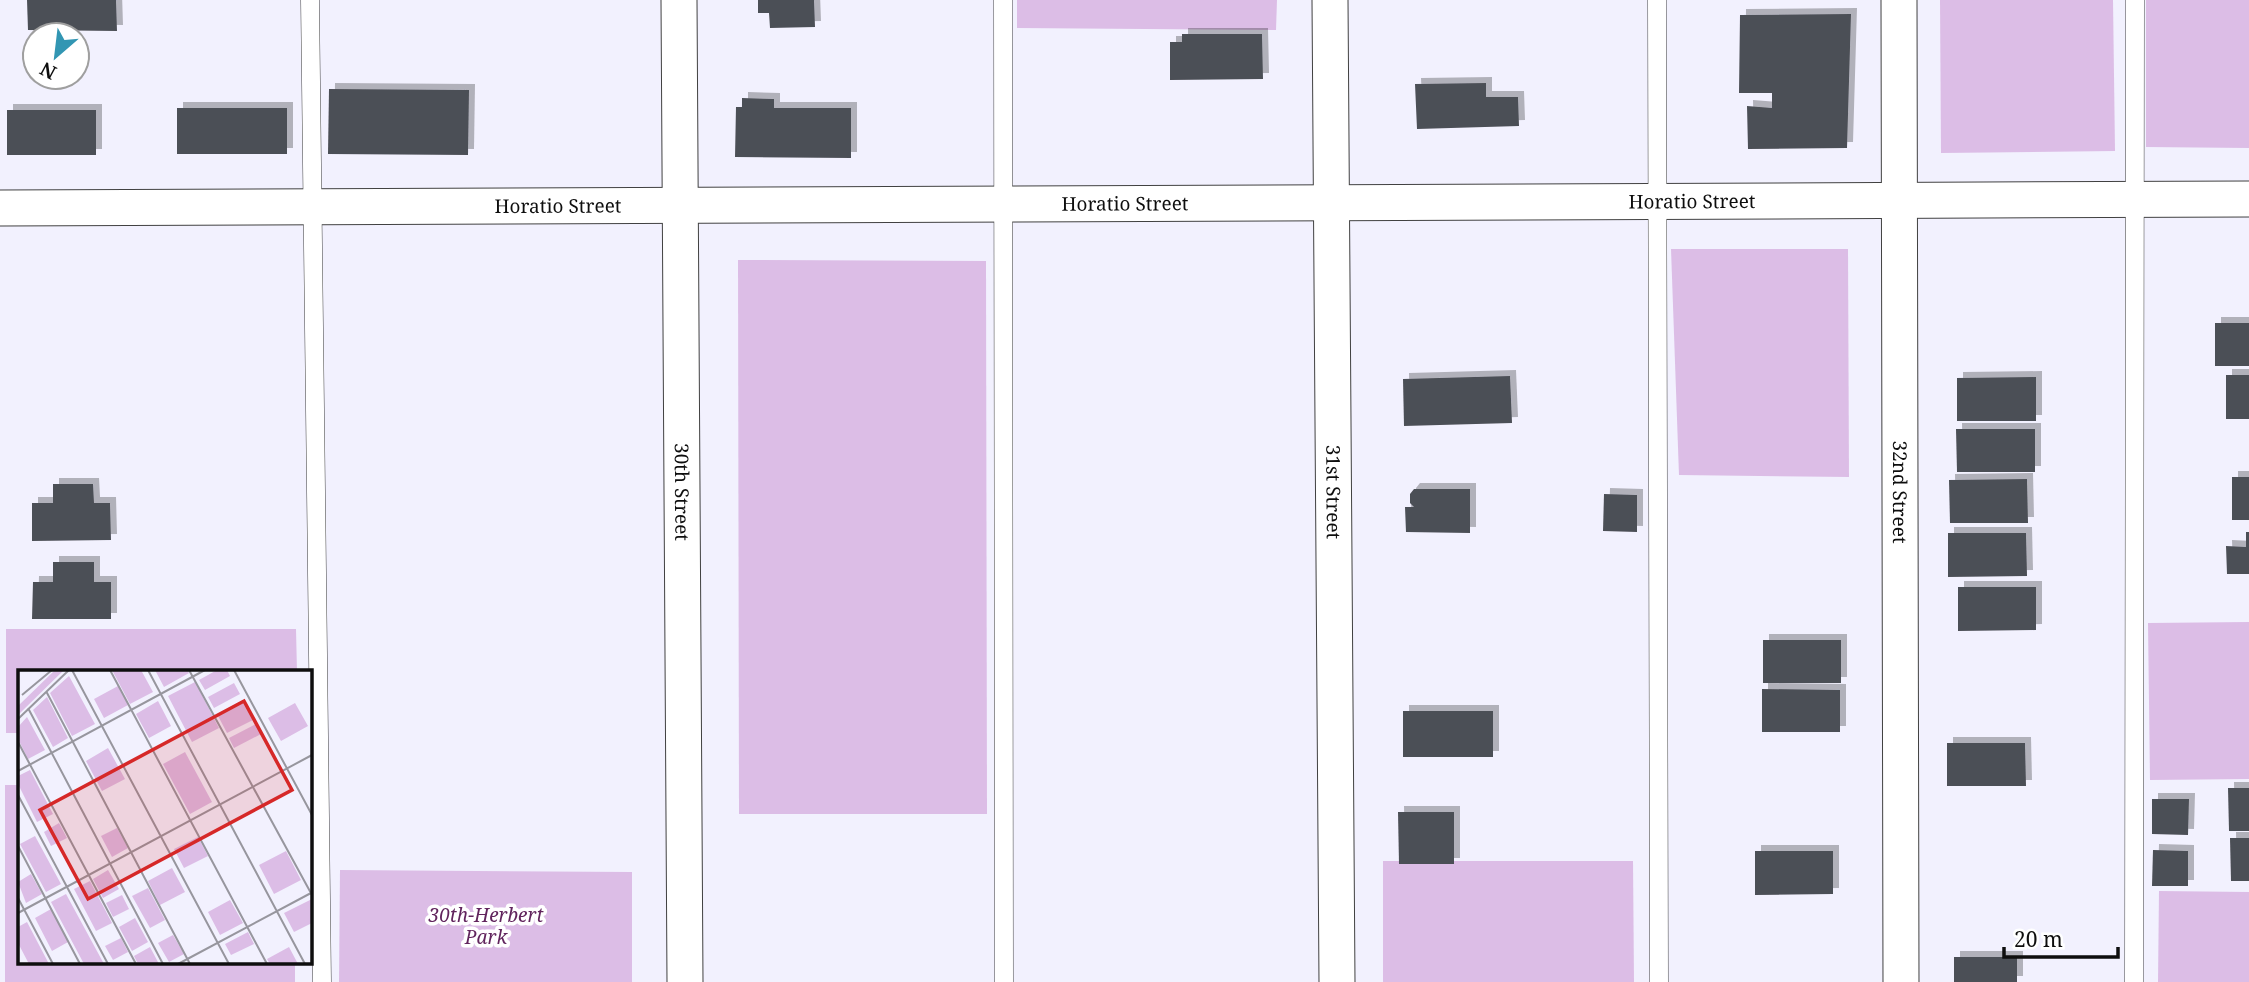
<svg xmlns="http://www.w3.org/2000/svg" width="2249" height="982" viewBox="0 0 2249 982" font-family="'Noto Serif',serif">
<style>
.green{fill:#dcbde6}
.building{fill:#4c4f56;filter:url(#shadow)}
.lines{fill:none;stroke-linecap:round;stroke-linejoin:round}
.lane-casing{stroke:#414141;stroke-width:19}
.street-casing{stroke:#414141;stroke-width:37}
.lane{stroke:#fff;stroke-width:18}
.street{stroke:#fff;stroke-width:35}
.labels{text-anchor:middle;stroke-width:7;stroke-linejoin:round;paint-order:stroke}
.street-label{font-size:19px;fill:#0e0e0e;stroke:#fff}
.park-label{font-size:19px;font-style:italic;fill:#61245d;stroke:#fff}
.inset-road{fill:none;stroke:#97969e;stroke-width:2}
.view{fill:#d62828;fill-opacity:0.15;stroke:#d62828;stroke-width:3.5}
.inset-edge{fill:none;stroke:#0e0e0e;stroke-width:3.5}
</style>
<defs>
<filter id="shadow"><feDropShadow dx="6" dy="-6" stdDeviation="0" flood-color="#0004"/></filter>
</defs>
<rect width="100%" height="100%" fill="#f2f1fe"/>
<g class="green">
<polygon points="1017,0 1277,0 1276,30 1017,28"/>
<polygon points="1940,0 2113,0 2115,151 1941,153"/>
<polygon points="2146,0 2249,0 2249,148 2146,147"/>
<polygon points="1671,249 1848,249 1849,477 1679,475"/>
<polygon points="738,260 986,261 987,814 739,814"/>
<polygon points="2249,622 2249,779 2150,780 2148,623"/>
<polygon points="6,629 296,629 297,672 19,672 19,733 6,733"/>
<polygon points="5,785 19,785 19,963 295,963 295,982 5,982"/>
<polygon points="1383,861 1633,861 1634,982 1383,982"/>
<polygon points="340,870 632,872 632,982 339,982"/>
<polygon points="2159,891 2249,892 2249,982 2158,982"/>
</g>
<g class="building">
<polygon points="27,0 116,0 117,31 28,30"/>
<polygon points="758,0 814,0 815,27 770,28 769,13 758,13"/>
<polygon points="1851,14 1847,148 1748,149 1747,106 1772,108 1772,93 1739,93 1740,15"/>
<polygon points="1182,34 1262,34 1263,79 1170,80 1170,42 1182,42"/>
<polygon points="1486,83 1486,97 1518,97 1519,126 1417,129 1415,84"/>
<polygon points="329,89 469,90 468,155 328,154"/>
<polygon points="742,98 774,99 774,108 851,108 851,158 735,157 736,107 742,107"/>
<rect x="177" y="108" width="110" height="46"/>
<rect x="7" y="110" width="89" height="45"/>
<rect x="2215" y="323" width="34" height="43"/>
<rect x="2226" y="375" width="23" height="44"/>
<polygon points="1510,376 1512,423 1404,426 1403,379"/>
<polygon points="2036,377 2036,421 1957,421 1957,378"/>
<polygon points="1956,429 2035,429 2035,472 1957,472"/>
<rect x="2232" y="477" width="17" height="43"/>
<polygon points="2027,479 2028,523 1950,523 1949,480"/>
<polygon points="53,484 93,484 94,503 110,503 111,540 32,541 32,503 53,503"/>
<polygon points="1414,489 1470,489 1470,533 1406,532 1405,507 1414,507 1410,503 1410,494"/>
<polygon points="1604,494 1637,495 1637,532 1603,531"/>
<polygon points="2246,532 2249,532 2249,574 2227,574 2226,546 2246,547"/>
<polygon points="1948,533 2026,533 2027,576 1948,577"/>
<polygon points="53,562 94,562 94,582 111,582 111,619 32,619 33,582 53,582"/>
<polygon points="1958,587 2036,587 2036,630 1958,631"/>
<rect x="1763" y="640" width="78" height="43"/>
<polygon points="1762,689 1840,690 1840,732 1762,732"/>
<rect x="1403" y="711" width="90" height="46"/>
<polygon points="1947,743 2025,743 2026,786 1947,786"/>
<polygon points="2228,788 2249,788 2249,831 2229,831"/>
<polygon points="2152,799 2189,799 2188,835 2152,834"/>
<polygon points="1398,812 1454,812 1454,864 1399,864"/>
<polygon points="2230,838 2249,838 2249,881 2231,881"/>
<polygon points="2153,850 2188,851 2188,886 2152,886"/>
<polygon points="1755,851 1833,851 1833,894 1755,895"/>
<rect x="1954" y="957" width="63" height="25"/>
</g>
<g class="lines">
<g class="lane-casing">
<g id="lane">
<polyline points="310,0 322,982"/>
<polyline points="1003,0 1004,982"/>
<polyline points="1657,0 1659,982"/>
<polyline points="2134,982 2135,0"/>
</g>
</g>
<g class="street-casing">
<g id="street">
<path id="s1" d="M679,0L685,982"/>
<path id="s2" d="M1330,0L1337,982"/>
<path id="s3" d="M1899,0L1901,982"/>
<path id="s4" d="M0,208L2249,199"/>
</g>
</g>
<use href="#lane" class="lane"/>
<use href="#street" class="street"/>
</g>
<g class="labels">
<g class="street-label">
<text dy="7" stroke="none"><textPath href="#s4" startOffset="1692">Horatio Street</textPath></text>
<text dy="7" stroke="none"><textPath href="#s4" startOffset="1125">Horatio Street</textPath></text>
<text dy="7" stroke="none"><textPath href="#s4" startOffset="558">Horatio Street</textPath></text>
<text dy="7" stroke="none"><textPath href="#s1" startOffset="492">30th Street</textPath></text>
<text dy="7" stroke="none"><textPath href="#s2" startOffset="492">31st Street</textPath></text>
<text dy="7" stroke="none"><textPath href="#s3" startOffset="492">32nd Street</textPath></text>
</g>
<g class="park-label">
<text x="486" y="922">30th-Herbert<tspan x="486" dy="22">Park</tspan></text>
</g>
</g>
<g transform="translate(18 670)">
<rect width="294" height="294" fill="#f2f1fe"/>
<path d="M37,0H46L0,45V36ZM94,0H123L135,22L112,34ZM137,0H169L171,3L146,17ZM199,0H209L212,6L187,20L181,10ZM51,6L77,54L54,66L32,23ZM177,12L201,58L174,72L150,26ZM216,13L222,24L196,38L190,27ZM100,16L110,35L86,48L76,29ZM29,27L50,68L35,77L15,40ZM225,30L235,50L209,63L199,44ZM140,31L153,56L131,68L118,44ZM277,33L290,56L263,71L250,48ZM9,47L27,80L10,89L0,69V57ZM238,54L243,64L216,78L211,68ZM90,78L107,109L84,121L68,91ZM167,82L194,132L172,144L145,94ZM12,100L35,144L19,152L0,114V106ZM41,153L49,168L33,176L26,162ZM99,158L110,178L94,187L83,166ZM17,166L43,214L28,222L2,174ZM180,167L190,186L166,198L156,179ZM268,181L283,210L256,224L241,195ZM154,198L167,222L142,235L130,211ZM90,200L101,219L85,228L75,209ZM13,204L24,224L8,233L0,212ZM72,211L94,253L78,261L56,219ZM130,218L147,250L132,258L114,226ZM48,224L86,294H66L33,232ZM104,225L111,239L95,247L88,233ZM294,229V253L276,262L266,243ZM212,230L225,253L202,265L190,242ZM33,239L50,272L34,281L17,248ZM117,248L130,272L114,281L101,257ZM9,252L31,294H11L0,273V257ZM230,262L236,274L213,285L207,274ZM155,265L166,284L151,292L140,273ZM103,268L110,282L95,290L87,276ZM132,277L141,294H120L116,286ZM271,277L280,294H252L249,289Z" fill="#dcbde6"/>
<path class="inset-road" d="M54,0L211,294M92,0L249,294M130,0L287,294M171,0L294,225M216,0L294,145M28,21L172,294M4,25L34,0M10,38L145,294M0,49L51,0M0,72L118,294M0,101L187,0M0,125L90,294M0,176L62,294M0,228L35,294M0,243L294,85M160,294L293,223"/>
<path class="view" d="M226,31L274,120L70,229L22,140Z"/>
<rect width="294" height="294" class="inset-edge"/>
</g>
<g transform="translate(56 56) rotate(208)"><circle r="33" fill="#ffffff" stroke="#9f9f9f" stroke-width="2"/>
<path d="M0-5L12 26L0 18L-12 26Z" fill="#3296b3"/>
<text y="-10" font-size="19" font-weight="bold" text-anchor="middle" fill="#0e0e0e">N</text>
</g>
<path d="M2004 947v10h114v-10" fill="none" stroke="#0e0e0e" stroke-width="3.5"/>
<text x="2014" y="947" font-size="21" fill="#0e0e0e" stroke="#ffffff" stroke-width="5" paint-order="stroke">20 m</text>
</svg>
